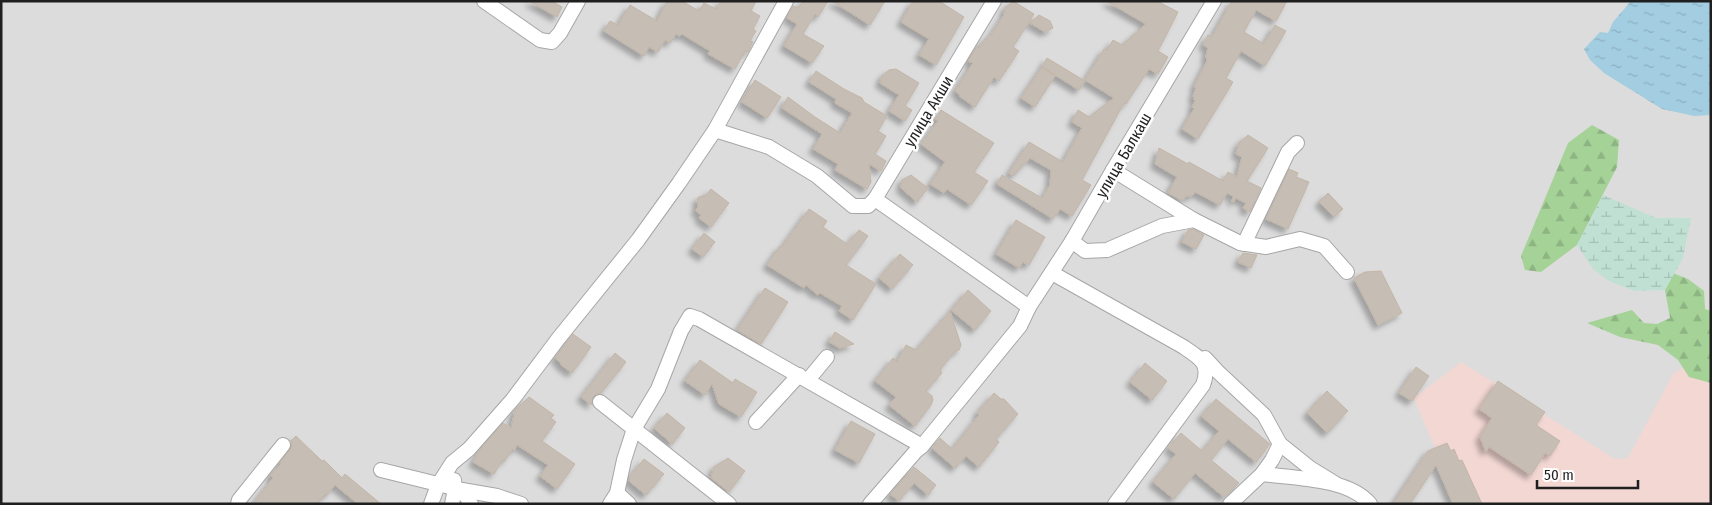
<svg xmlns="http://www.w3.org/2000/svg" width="1712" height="505" viewBox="0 0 1712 505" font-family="'Fira Sans Condensed',sans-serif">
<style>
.residential{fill:#dddcdc}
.commercial{fill:#f2d7d3}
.forest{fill:url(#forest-firs)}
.wetland{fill:url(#wetland-marsh)}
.water{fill:url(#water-ripples)}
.building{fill:#c6bdb4;stroke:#c3b5a6;filter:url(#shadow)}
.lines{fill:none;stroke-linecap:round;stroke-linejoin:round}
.minor-casing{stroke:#a6a6a6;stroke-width:16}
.minor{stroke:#fff;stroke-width:14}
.labels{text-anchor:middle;stroke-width:5;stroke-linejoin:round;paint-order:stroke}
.street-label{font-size:16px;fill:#1f1f1f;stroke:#fff}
</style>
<defs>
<pattern id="forest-firs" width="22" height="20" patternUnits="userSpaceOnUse" patternTransform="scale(1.25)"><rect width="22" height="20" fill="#a4d297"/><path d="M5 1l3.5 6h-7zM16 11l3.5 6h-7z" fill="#8db482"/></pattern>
<pattern id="wetland-marsh" width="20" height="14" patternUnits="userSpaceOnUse" patternTransform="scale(1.25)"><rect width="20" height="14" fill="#c1e0d4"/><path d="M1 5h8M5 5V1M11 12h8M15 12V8" fill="none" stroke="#a5c0b6"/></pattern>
<pattern id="water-ripples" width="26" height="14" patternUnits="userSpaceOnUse" patternTransform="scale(1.25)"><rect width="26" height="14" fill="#a3cde0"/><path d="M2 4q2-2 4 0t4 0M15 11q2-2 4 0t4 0" fill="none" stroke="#8cb0c0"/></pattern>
<filter id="shadow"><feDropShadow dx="-4.5" dy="4.5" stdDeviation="2.5" flood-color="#0004"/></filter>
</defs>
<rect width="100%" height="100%" fill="#f1eee5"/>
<rect class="residential" x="1" y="1" width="1710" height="503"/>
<polygon class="commercial" points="1461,362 1615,459 1628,458 1673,374 1687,365 1711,372 1711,504 1458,504 1414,398"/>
<g class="forest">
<polygon points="1592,125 1619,140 1617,167 1577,245 1541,272 1525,270 1521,256 1568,143"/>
<polygon points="1673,273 1688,279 1704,291 1705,309 1711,311 1711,383 1689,377 1678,360 1658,345 1620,337 1587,323 1632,310 1644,323 1657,324 1670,318 1665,290"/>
</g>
<polygon class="wetland" points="1603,195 1656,218 1691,218 1683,258 1665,290 1635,291 1609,281 1593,269 1577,245"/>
<polygon class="water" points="1631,1 1711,1 1711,115 1694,116 1662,109 1604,73 1590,60 1584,49 1600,32 1608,33 1613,22"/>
<g class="building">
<polygon points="529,1 552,1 562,7 557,17"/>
<polygon points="667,1 682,1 699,11 704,3 716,9 721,1 756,1 751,11 760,16 753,29 756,31 750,41 753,42 748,52 745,51 735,69 708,54 710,51 682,34 680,36 676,34 670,43 665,40 658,52 649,47 644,56 604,31 610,21 618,25 630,5 657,21"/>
<polygon points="803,1 828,1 818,17 815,14 803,34 824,46 812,63 784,46 797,24 787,18 793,6 798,8"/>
<polygon points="832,1 885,1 870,25"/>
<polygon points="913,1 939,1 964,17 936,65 919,55 929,39 901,22"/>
<polygon points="1013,1 1034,14 1013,47 1019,51 999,81 994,77 975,107 959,96 960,95 955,91 973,63 968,61 977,46 979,48 985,39 990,36 1004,15 1005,8"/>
<polygon points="1106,1 1157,1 1178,12 1158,51 1168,57 1158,74 1149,69 1126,104 1124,103 1082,180 1091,185 1072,216 1060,209 1053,219 997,184 1002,175 1042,198 1050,185 1051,170 1030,158 1013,176 1009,173 1029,142 1063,162 1082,128 1072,122 1078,110 1089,117 1114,98 1085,80 1104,49 1107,50 1113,40 1122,45 1146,24"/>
<polygon points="1232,1 1287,1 1276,21 1256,10 1244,32 1264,44 1275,25 1286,31 1265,66 1241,51 1226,78 1233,82 1198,139 1182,129 1194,109 1192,107 1195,101 1193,96 1196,88 1194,87 1207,61 1206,56 1208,48 1203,45 1208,35 1212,37"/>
<polygon points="1039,15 1050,21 1053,28 1045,32 1030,23"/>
<polygon points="1047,58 1085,81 1079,90 1042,67"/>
<polygon points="1042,67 1055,76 1035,107 1021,98"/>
<polygon points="896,69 919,83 905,106 912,110 905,121 889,111 899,95 880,83 882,76 889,70"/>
<polygon points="816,71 844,89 862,98 864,102 887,116 878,131 886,136 875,154 886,161 881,171 869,164 871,182 867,189 835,170 838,164 813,149 822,134 782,108 788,97 815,117 840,133 852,113 835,103 836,99 809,82"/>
<polygon points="755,80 781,97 767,118 742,102"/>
<polygon points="941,110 994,143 974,172 988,181 971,205 947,189 944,193 930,184 945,162 921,144 938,121 935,119"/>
<polygon points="1248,135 1268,148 1247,181 1261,188 1250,212 1243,208 1246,203 1236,198 1233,203 1232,202 1233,196 1227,193 1220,205 1195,192 1192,196 1186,196 1183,201 1168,193 1177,177 1155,164 1159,148 1188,164 1189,162 1223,181 1228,172 1237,177 1242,157 1236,154 1239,143"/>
<polygon points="1289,169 1298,173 1296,177 1309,182 1288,229 1266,219"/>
<polygon points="911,175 928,188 917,202 901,188 902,180"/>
<polygon points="711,189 729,203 711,227 699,218 701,215 695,210 698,207 697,199 699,197 706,195"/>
<polygon points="1328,193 1343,209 1334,217 1319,202"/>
<polygon points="809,209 827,221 823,227 847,244 859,230 868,236 846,265 876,284 853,320 839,311 842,306 820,293 818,295 806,285 804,288 767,265 780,246 782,247"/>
<polygon points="1016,220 1045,237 1029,265 1023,262 1019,268 996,254"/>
<polygon points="1193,229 1204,235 1196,249 1182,242 1188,230"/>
<polygon points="704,233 715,242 703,257 692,249"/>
<polygon points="1243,253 1257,255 1251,268 1238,262"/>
<polygon points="900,254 913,265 892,289 879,278"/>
<polygon points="1381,271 1402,313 1378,325 1354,278 1365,272"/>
<polygon points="765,288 788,302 761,344 737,330"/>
<polygon points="968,290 991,311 975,330 951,310"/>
<polygon points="950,311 961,345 959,350 954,352 940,370 942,373 926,391 932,396 933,400 931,405 915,426 889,405 896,397 875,381 893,358 897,362 906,345 916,350"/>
<polygon points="835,332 854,344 840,348 829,342"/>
<polygon points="573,334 591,347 572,373 560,364 561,363 555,358"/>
<polygon points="615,353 626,362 601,393 596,394 593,397 592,405 581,397"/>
<polygon points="700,360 733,383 735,379 757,392 741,417 719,404 712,384 705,395 685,381"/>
<polygon points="1145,363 1167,381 1152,400 1130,382"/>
<polygon points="1416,367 1429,376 1412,401 1399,393"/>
<polygon points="1498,381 1545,412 1536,425 1560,441 1550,456 1545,453 1531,475 1489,447 1486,452 1480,437 1492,418 1479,409"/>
<polygon points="1327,391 1348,411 1327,433 1307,413"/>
<polygon points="994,393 1001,399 1004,399 1018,414 996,439 999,442 979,467 966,456 955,468 932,448 940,438 952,449 979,415 977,413"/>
<polygon points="529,397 554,415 551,418 556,422 542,441 575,464 557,489 540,476 548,465 517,445 514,451 512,449 505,461 503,459 494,474 473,462 481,448 503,423 511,428 515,410"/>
<polygon points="1216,399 1270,444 1256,462 1228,439 1211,460 1239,483 1235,487 1224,497 1195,473 1174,499 1153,482 1176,454 1168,448 1181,433 1202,451 1219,431 1201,416"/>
<polygon points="667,413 685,428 672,444 654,428"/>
<polygon points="851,421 875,434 859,463 835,450"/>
<polygon points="296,436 322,461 324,460 342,478 345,474 381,504 358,504 335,485 327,495 326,494 316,504 253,504 273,478 270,475 281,464 280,462 290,450 292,446 291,441"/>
<polygon points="1447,443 1451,451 1454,449 1459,461 1462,460 1482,504 1453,504 1436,465 1410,504 1393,504 1428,451"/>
<polygon points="728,458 745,471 729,492 711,478 714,467"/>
<polygon points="644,459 664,474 646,495 629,481 630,476"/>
<polygon points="914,467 936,485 928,495 914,483 899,501 890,494"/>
</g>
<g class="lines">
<g class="minor-casing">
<g id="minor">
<polyline points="484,1 540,40 552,42 560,33 578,1"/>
<polyline points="715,130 769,147 817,176 853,206 868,206 875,199 994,1"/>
<polyline points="1113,170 1194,220 1240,243 1266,247 1300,239 1324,246 1347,272"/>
<polyline points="875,199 1029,307"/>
<polyline points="1072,241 1085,251 1107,250 1162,226 1194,220"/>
<polyline points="1244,244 1288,152 1297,143"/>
<path d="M1052,273L1182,346C1200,358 1211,363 1203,385L1115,504"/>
<polyline points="1205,358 1217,371 1264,415 1280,444 1310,468 1336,484"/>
<polyline points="808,380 827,357"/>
<polyline points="600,402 729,504"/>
<polyline points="756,422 799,375"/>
<polyline points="381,470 462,490 471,504"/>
<polyline points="1262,474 1272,460 1280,444"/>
<polyline points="462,490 497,496 521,504"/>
<polyline points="617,493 629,504"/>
<polyline points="238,504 239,500 283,445"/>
<polyline points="431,504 438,485 452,463 469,449 513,399 558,339 638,240 679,183 715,130 786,1"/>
<polyline points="452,504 455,489 454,480"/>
<polyline points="610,504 617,493 624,460 634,429 658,389 681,331 690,316 699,319 922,446"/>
<polyline points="870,504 916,451 922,446 1020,326 1029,307 1072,241 1113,170 1214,1"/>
<path d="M1230,504L1262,474C1293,478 1349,478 1370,504"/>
</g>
</g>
<use href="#minor" class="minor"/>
</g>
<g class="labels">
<g class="street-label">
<text transform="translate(928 111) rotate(-59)" y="6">улица Акши</text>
<text transform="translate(1123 155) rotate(-60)" y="6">улица Балкаш</text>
</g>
</g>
<rect width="1712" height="505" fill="none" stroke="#1f1f1f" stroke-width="5"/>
<path d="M1537 480v8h101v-8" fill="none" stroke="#1f1f1f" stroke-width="2.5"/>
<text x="1544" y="480" font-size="15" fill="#1f1f1f" stroke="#ffffff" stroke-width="4" paint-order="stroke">50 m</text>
</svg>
